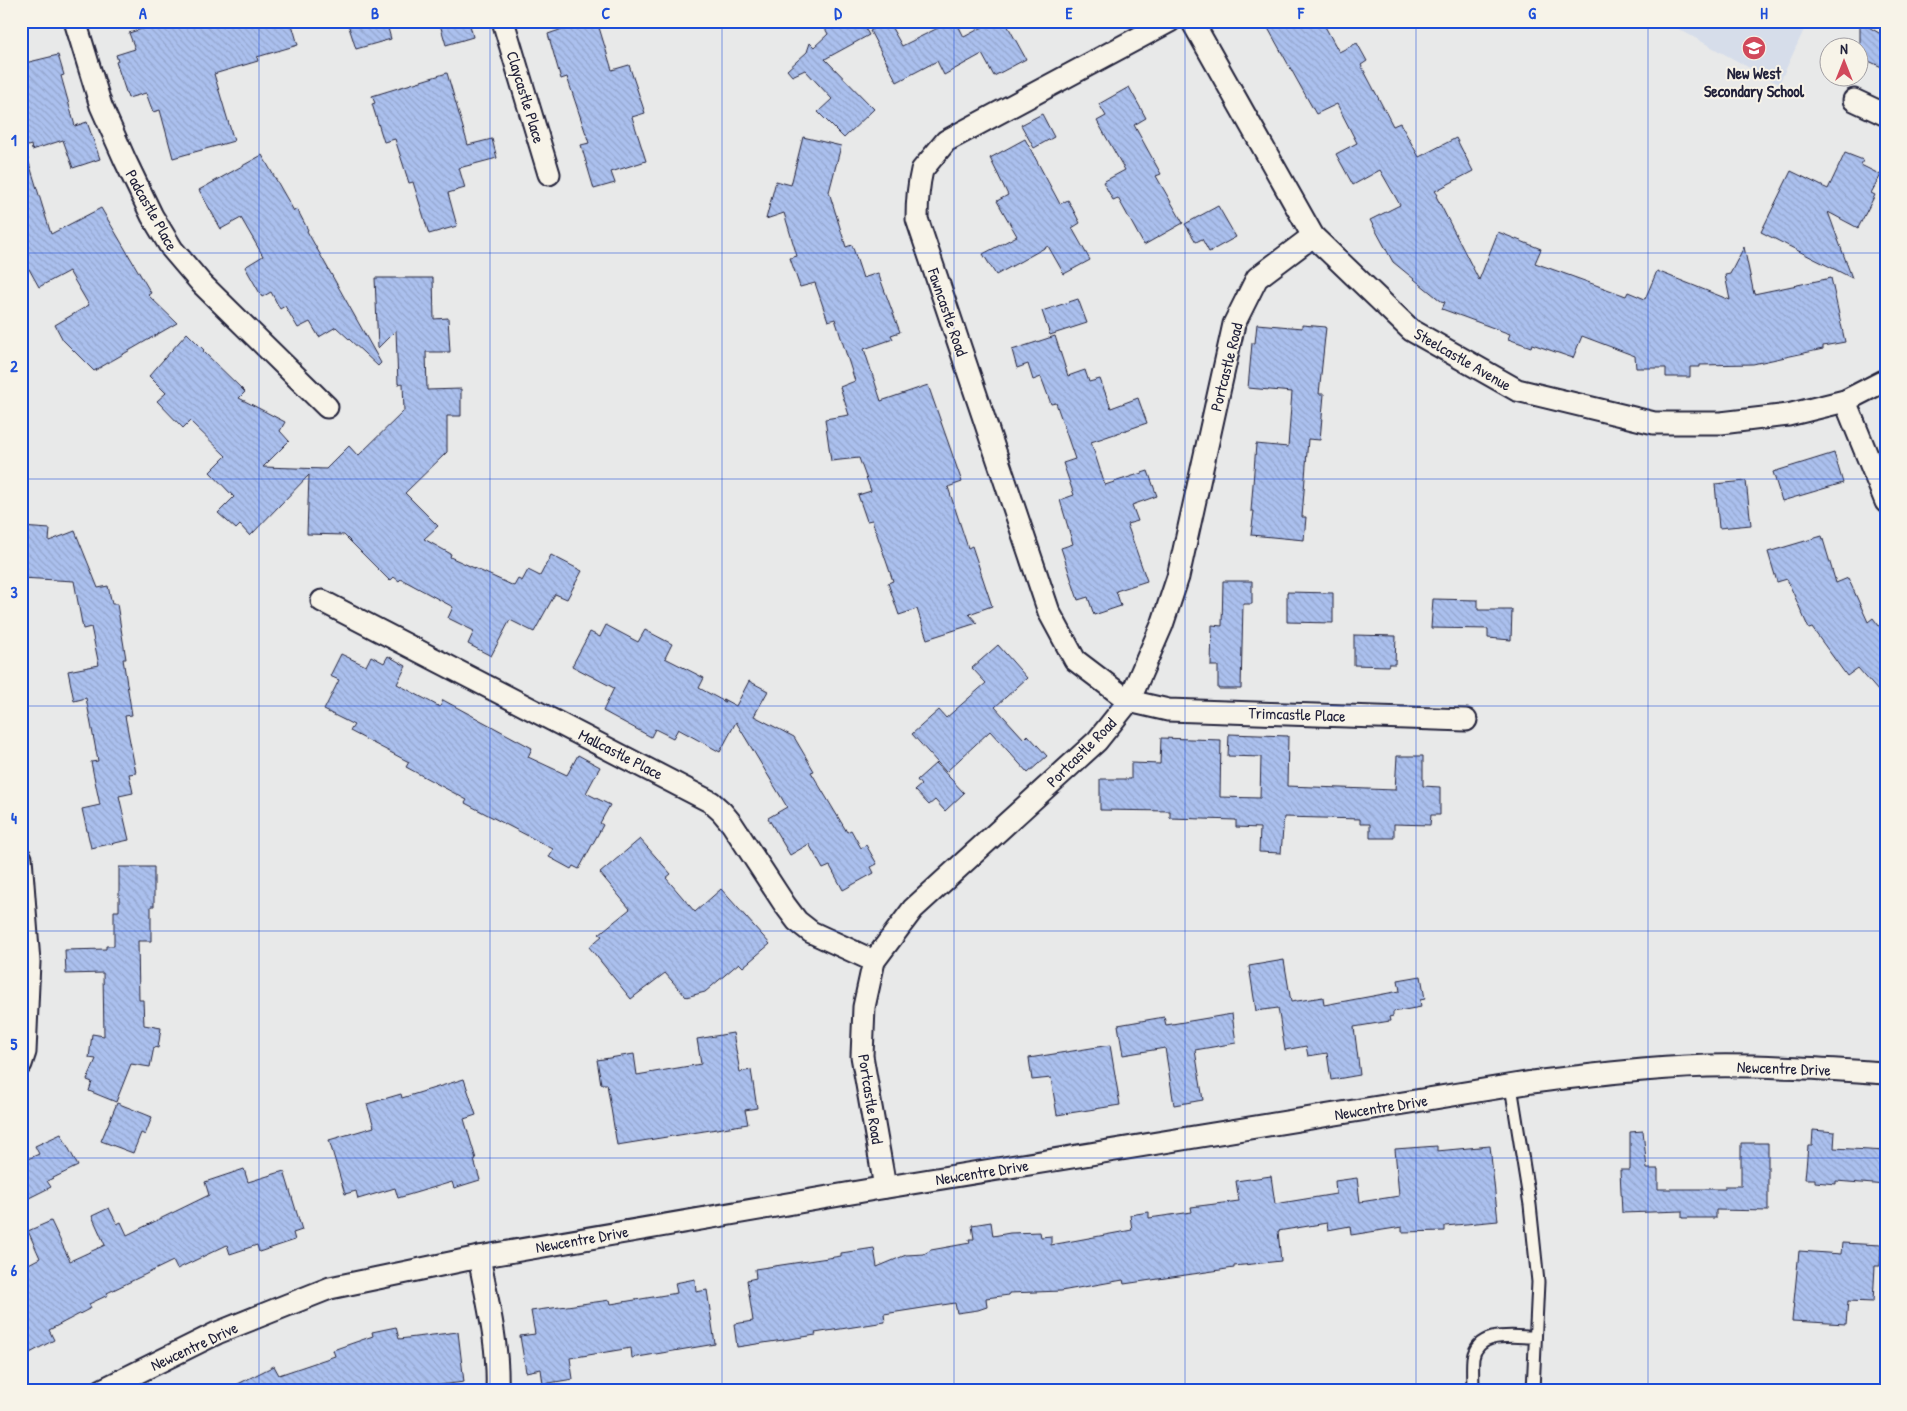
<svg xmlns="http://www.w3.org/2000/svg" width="1907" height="1411" viewBox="0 0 1907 1411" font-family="'Patrick Hand',sans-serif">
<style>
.built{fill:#d6ddea}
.building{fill:url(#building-back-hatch);stroke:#22223b}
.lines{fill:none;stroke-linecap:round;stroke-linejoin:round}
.service-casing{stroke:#22223b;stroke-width:15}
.minor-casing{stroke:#22223b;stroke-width:25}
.service{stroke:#f7f3e8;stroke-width:11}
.minor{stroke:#f7f3e8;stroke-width:21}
.grid{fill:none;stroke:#1d4ed8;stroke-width:1;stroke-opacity:0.55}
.labels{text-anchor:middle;stroke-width:4;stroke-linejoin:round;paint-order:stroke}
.poi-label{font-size:16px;font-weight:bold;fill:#22223b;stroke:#f7f3e8}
.street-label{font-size:16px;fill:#22223b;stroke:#f7f3e8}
.neatline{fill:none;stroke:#1d4ed8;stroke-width:2}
.grid-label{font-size:16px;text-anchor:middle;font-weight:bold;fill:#1d4ed8}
</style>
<defs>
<pattern id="building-back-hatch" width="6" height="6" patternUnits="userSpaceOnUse" patternTransform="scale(1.25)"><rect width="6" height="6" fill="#abc0ee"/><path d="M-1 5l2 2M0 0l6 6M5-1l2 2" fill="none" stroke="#93a5cd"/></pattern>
</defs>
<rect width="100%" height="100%" fill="#e8e9e9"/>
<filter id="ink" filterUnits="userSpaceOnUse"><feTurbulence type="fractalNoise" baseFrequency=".02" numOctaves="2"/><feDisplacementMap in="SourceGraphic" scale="10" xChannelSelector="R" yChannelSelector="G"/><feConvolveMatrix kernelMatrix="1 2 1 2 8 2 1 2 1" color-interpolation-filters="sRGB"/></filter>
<g filter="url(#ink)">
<polygon class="built" points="1664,21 1808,21 1779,84"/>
<g class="building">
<polygon points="167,21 291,21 298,45 257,57 258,61 214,74 234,141 173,158 160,110 153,112 146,93 128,98 116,62 118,61 116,55 135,49 129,33"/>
<polygon points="347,21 386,21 391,39 356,49"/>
<polygon points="439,21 469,21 473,37 446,45"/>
<polygon points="573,21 597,21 612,70 629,65 645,113 632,117 646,161 611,172 615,183 594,189 581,145 589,143 567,77 561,79 548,34 574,25"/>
<polygon points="821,21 861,21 869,35 825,59 874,109 844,138 818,112 832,99 805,70 792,76 787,70 807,52 810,43 814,47 828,34"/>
<polygon points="888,21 902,46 952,21 956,21 964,37 994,21 1005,21 1026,59 994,76 982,54 944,75 937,61 897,82 870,31"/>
<polygon points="1264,21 1322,21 1339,52 1357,43 1367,61 1361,65 1393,126 1400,123 1419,157 1456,138 1473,171 1435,191 1438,195 1436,196 1479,280 1498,232 1541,249 1535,263 1626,296 1628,292 1645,299 1657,271 1730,300 1725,275 1730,274 1744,247 1754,294 1831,278 1845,342 1823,346 1823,349 1753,364 1700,365 1700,367 1690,367 1690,377 1666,377 1666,368 1636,368 1635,356 1582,336 1573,358 1532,344 1531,347 1508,339 1510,334 1442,309 1445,302 1441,301 1393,262 1370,220 1400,205 1380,170 1353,185 1336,154 1357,143 1337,104 1316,114"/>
<polygon points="1860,22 1886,37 1886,69 1860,57"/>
<polygon points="58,55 64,75 61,76 75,126 87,122 100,159 73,168 63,140 32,150 31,145 21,148 21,64"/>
<polygon points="447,73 468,145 492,139 497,158 459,168 465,188 448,193 457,226 429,234 413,182 409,183 395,139 384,142 372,104 375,103 372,96"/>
<polygon points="1129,87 1146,118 1134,125 1161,174 1156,176 1183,223 1144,245 1118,198 1113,200 1103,182 1125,170 1097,121 1106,116 1099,104"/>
<polygon points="1042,114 1054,137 1034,148 1021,125"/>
<polygon points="803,137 841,146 829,192 846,247 852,245 863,278 878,273 900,332 891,335 893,339 864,349 881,401 928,385 962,482 948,487 968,548 972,546 992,606 969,614 977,623 927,639 917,609 899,615 888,583 893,581 872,520 867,521 858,495 871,491 859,458 831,461 825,419 849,415 840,387 855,381 835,319 828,321 815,283 800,287 790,258 797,256 784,213 766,219 776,181 791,185"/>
<polygon points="1025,139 1060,204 1068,200 1080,223 1072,228 1090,260 1064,274 1048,246 996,275 983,254 1017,236 997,201 1008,195 990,158"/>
<polygon points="26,153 51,234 101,208 151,293 148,295 177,323 94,371 63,340 55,325 89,305 69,271 39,287 29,269 21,273 21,250 26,247 21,232 21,154"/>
<polygon points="1845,153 1863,160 1861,165 1881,175 1871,193 1875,195 1858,228 1828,212 1852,278 1761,232 1791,171 1828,189"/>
<polygon points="262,155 294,211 297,209 308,230 307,231 381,363 378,366 336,327 319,337 310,322 298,328 285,306 280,309 271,292 262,297 245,267 263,256 241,218 221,229 199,190"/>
<polygon points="1218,206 1236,237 1209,252 1202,239 1196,242 1185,224"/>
<polygon points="375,278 433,278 434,319 448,318 450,352 426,352 427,390 461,389 461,416 447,416 447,452 405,493 438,526 424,539 451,554 450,557 514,586 518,579 522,581 528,570 540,576 551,555 582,571 567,599 555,594 534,632 510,620 491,656 468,644 474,631 448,618 453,607 401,579 399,581 394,577 390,581 344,535 307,534 309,475 250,536 240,525 236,529 218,513 234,497 210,472 226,456 190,421 183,428 157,401 166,393 149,376 187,333 204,350 203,351 245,392 239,398 285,422 280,431 289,441 263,467 326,469 349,446 358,456 404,411 403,383 398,384 396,330 378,348"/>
<polygon points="1078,299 1087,323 1050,335 1042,311"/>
<polygon points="1257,324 1302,328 1302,325 1326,327 1319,394 1324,394 1320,440 1308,439 1302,517 1306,517 1304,540 1251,535 1254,511 1251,511 1256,444 1288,447 1292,392 1248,388 1252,343 1255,343"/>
<polygon points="1055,336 1068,376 1085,370 1089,382 1100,379 1111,408 1138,398 1147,423 1091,442 1105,485 1148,471 1157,496 1132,505 1138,521 1127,524 1147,581 1116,591 1121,606 1094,615 1088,597 1078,600 1061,548 1073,544 1060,500 1074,495 1063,463 1075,459 1056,403 1051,404 1041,377 1033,380 1028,364 1017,368 1012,350"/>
<polygon points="1834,453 1843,483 1782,501 1773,472"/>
<polygon points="1746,481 1751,525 1719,528 1715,484"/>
<polygon points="21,527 50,529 49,541 75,531 98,588 108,586 112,604 117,604 126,659 123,659 132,715 125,716 136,773 129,774 133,793 119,796 129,840 91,848 82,809 100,805 91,762 98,761 86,698 74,701 68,671 99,665 91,627 83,629 74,581 21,578"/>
<polygon points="1822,536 1836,583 1848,578 1868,622 1873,618 1886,635 1886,700 1858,668 1847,676 1812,628 1809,629 1787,579 1777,582 1768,552"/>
<polygon points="1223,581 1252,581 1252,604 1243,604 1241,689 1218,689 1218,666 1211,666 1212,625 1222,626"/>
<polygon points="1287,592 1333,593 1333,623 1287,622"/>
<polygon points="1433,599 1478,600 1478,610 1512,610 1511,640 1488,638 1488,629 1431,628"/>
<polygon points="606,625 638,642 645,630 672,644 665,658 704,678 699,688 725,702 723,699 736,706 749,681 768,691 754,716 794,737 814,771 811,772 847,832 851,830 861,848 866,845 877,864 871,867 874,873 843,890 830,866 823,869 809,844 790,855 768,818 787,807 736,722 720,752 678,729 673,738 655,729 651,737 603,711 614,688 572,666 590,632 600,637"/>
<polygon points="1354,635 1396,636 1395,664 1389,664 1388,666 1354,665"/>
<polygon points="998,645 1027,678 995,707 1024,739 1028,735 1047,756 1028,773 990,731 946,772 912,734 939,710 946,718 986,683 972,668"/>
<polygon points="341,654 366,666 371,656 384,663 388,656 406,666 397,684 440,707 443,700 532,748 528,757 567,775 578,755 600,767 586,793 610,805 600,823 603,825 579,869 573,866 571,869 549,857 553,849 465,803 467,800 406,767 409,762 350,731 354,725 324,710 339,680 330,676"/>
<polygon points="1229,734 1288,736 1287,786 1395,790 1397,756 1423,756 1423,786 1440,787 1440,815 1431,815 1430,825 1394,824 1394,838 1370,838 1370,824 1360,824 1360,819 1284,817 1281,853 1259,852 1260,828 1236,827 1236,820 1170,818 1170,811 1100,810 1100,779 1131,779 1131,763 1160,764 1161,738 1221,740 1220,797 1260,798 1261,757 1228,756"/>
<polygon points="936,763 964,793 945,811 935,800 929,805 915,790 921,785 917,780"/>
<polygon points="640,839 671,874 666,878 695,912 721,889 770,944 743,967 739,963 705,992 686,997 665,973 631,999 589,947 602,936 599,934 630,909 600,873"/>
<polygon points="119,867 154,867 154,906 151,906 151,941 138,941 139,1000 143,1000 144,1025 161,1028 158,1048 154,1047 150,1067 131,1064 116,1102 89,1091 92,1082 87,1080 96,1059 89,1058 92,1034 104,1036 103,973 66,974 65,950 106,949 106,946 114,946 114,911 119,911"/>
<polygon points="1284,960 1291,1002 1323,997 1324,1005 1400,991 1398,980 1421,976 1425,999 1420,1000 1421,1007 1393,1012 1393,1016 1389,1017 1390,1021 1354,1027 1360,1075 1331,1080 1327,1053 1308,1056 1306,1046 1285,1050 1278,1008 1256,1011 1249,966"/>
<polygon points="1232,1014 1236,1043 1195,1050 1203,1100 1174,1105 1165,1048 1123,1055 1118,1025 1164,1017 1166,1025"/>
<polygon points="733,1033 740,1072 751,1070 757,1108 745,1110 748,1124 617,1145 607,1084 601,1084 597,1060 634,1054 637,1075 701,1064 697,1039"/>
<polygon points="1110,1045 1120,1105 1057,1115 1051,1078 1032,1080 1029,1058"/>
<polygon points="464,1079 476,1115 464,1119 476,1159 474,1160 480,1180 454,1188 452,1182 398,1198 395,1188 358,1199 356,1191 345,1194 329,1140 374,1127 367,1104 401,1094 402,1098"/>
<polygon points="117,1103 152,1117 145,1135 141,1133 133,1153 101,1141"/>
<polygon points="1813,1130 1835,1132 1834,1148 1886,1151 1886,1185 1836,1181 1836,1184 1815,1182 1815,1179 1805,1179 1808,1146 1812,1146"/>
<polygon points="1643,1131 1647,1169 1658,1169 1658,1189 1725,1189 1725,1186 1741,1186 1741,1143 1768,1143 1768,1211 1716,1210 1716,1218 1682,1218 1682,1211 1622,1213 1620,1170 1630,1170 1630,1132"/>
<polygon points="61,1134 78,1166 47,1181 51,1187 21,1202 21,1162 39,1154 35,1146"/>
<polygon points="1437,1146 1437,1151 1490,1146 1498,1221 1445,1226 1445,1231 1402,1232 1402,1227 1351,1235 1350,1226 1328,1230 1327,1223 1278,1231 1281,1261 1234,1266 1234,1268 1124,1284 1123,1280 1061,1291 1009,1293 1009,1295 986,1298 987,1307 978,1310 957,1313 955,1303 884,1314 885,1322 815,1333 816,1335 737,1347 734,1324 753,1321 747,1280 756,1278 755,1269 841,1256 841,1253 874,1248 877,1267 906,1255 924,1254 931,1250 970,1243 969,1239 974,1239 972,1225 991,1222 993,1236 1010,1233 1040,1232 1041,1237 1051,1236 1051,1245 1132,1230 1130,1215 1149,1212 1149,1218 1192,1212 1191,1207 1239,1201 1236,1181 1271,1176 1275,1204 1336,1194 1335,1181 1357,1178 1360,1202 1399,1196 1395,1149"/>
<polygon points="244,1169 248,1182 284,1171 302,1230 293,1233 295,1240 259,1252 257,1245 230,1254 227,1245 177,1269 173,1261 107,1293 108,1295 89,1304 91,1308 49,1330 54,1340 28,1354 21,1340 21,1268 40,1258 28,1231 51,1221 70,1261 105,1245 92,1216 109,1208 117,1224 121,1222 127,1235 209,1195 205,1182"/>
<polygon points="1842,1243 1881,1245 1880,1266 1875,1266 1873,1302 1848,1301 1846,1324 1792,1321 1799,1251 1841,1254"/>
<polygon points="695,1279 696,1292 707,1290 715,1344 632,1358 631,1348 570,1358 573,1379 543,1384 541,1369 526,1372 520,1336 535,1334 531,1311 610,1300 611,1304 677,1293 675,1283"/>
<polygon points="396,1327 399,1339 458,1332 464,1382 402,1390 226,1390 274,1366 279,1375 335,1356 333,1350 373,1336 372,1332"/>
</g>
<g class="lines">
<g class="service-casing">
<g id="service">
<polyline points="1511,1086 1530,1205 1538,1282 1533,1390"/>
<path d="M1473,1390C1473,1379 1472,1368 1473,1358C1478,1330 1513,1337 1534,1337"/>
</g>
</g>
<g class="minor-casing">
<g id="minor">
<polyline points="75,21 101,106 125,160 152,216 172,249 201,283 327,407"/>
<polyline points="503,21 549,174"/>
<path d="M1170,21L946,141L922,170C918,187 917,202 917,219L1049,612L1075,660L1129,701L1168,710L1466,720"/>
<polyline points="1192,21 1313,236 1411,330 1517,390 1654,423 1721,423 1788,415 1845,401 1886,380"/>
<polyline points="1854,100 1886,115"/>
<polyline points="1845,401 1886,502"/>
<polyline points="322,601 711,802 722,812 732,824 785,905 797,921 811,932 874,961"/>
<polyline points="21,858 29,962 25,1052 21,1064"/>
<polyline points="885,1187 862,1056 864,1007 874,961 913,909 1097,741 1129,701 1162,625 1178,577 1234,324 1257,278 1313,236"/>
<path d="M479,1257C487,1300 499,1346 497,1390"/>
<path d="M102,1390L217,1333L330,1288L479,1257L875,1189L1532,1082C1590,1075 1648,1068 1707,1066C1766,1065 1826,1069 1886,1073"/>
</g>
</g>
<use href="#service" class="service"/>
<use href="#minor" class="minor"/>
</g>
</g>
<path class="grid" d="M259,21V1390M490,21V1390M722,21V1390M954,21V1390M1185,21V1390M1416,21V1390M1648,21V1390M21,253H1886M21,479H1886M21,706H1886M21,931H1886M21,1158H1886"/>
<defs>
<g id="school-disc" transform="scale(1.25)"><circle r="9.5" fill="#d1495b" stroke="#f7f3e8"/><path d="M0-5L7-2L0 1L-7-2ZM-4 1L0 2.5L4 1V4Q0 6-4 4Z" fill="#fff"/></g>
</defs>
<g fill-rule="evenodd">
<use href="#school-disc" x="1754" y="48"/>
</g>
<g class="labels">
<g class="poi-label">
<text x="1754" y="79">New West<tspan x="1754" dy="18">Secondary School</tspan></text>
</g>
<g class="street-label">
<text transform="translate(526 97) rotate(73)" y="6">Claycastle Place</text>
<text transform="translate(152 210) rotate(61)" y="6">Padcastle Place</text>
<text transform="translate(948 312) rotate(71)" y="6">Fawncastle Road</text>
<text transform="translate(1463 359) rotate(30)" y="6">Steelcastle Avenue</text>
<text transform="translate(1226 367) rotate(-76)" y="6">Portcastle Road</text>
<text transform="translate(1297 714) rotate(2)" y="6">Trimcastle Place</text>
<text transform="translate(1081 752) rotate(-45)" y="6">Portcastle Road</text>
<text transform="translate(621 754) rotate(27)" y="6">Mallcastle Place</text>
<text transform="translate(1784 1068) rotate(2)" y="6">Newcentre Drive</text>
<text transform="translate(871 1099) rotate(81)" y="6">Portcastle Road</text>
<text transform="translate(1381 1107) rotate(-9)" y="6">Newcentre Drive</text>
<text transform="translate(982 1172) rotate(-9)" y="6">Newcentre Drive</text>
<text transform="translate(582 1239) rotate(-10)" y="6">Newcentre Drive</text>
<text transform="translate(194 1346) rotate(-25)" y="6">Newcentre Drive</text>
</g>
</g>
<rect width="1907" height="1411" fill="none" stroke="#f7f3e8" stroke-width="55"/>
<g transform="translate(1844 62)"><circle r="24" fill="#f7f3e8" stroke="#a29fa3"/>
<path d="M0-4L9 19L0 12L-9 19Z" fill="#d1495b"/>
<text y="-8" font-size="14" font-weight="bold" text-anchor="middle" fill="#22223b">N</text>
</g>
<rect x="28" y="28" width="1852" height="1356" class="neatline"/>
<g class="grid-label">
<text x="143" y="19">A</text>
<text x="375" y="19">B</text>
<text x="606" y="19">C</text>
<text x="838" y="19">D</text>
<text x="1069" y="19">E</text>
<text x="1301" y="19">F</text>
<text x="1532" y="19">G</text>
<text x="1764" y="19">H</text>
<text x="14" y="146">1</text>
<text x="14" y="372">2</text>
<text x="14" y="598">3</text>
<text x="14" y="824">4</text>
<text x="14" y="1050">5</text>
<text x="14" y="1276">6</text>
</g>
</svg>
